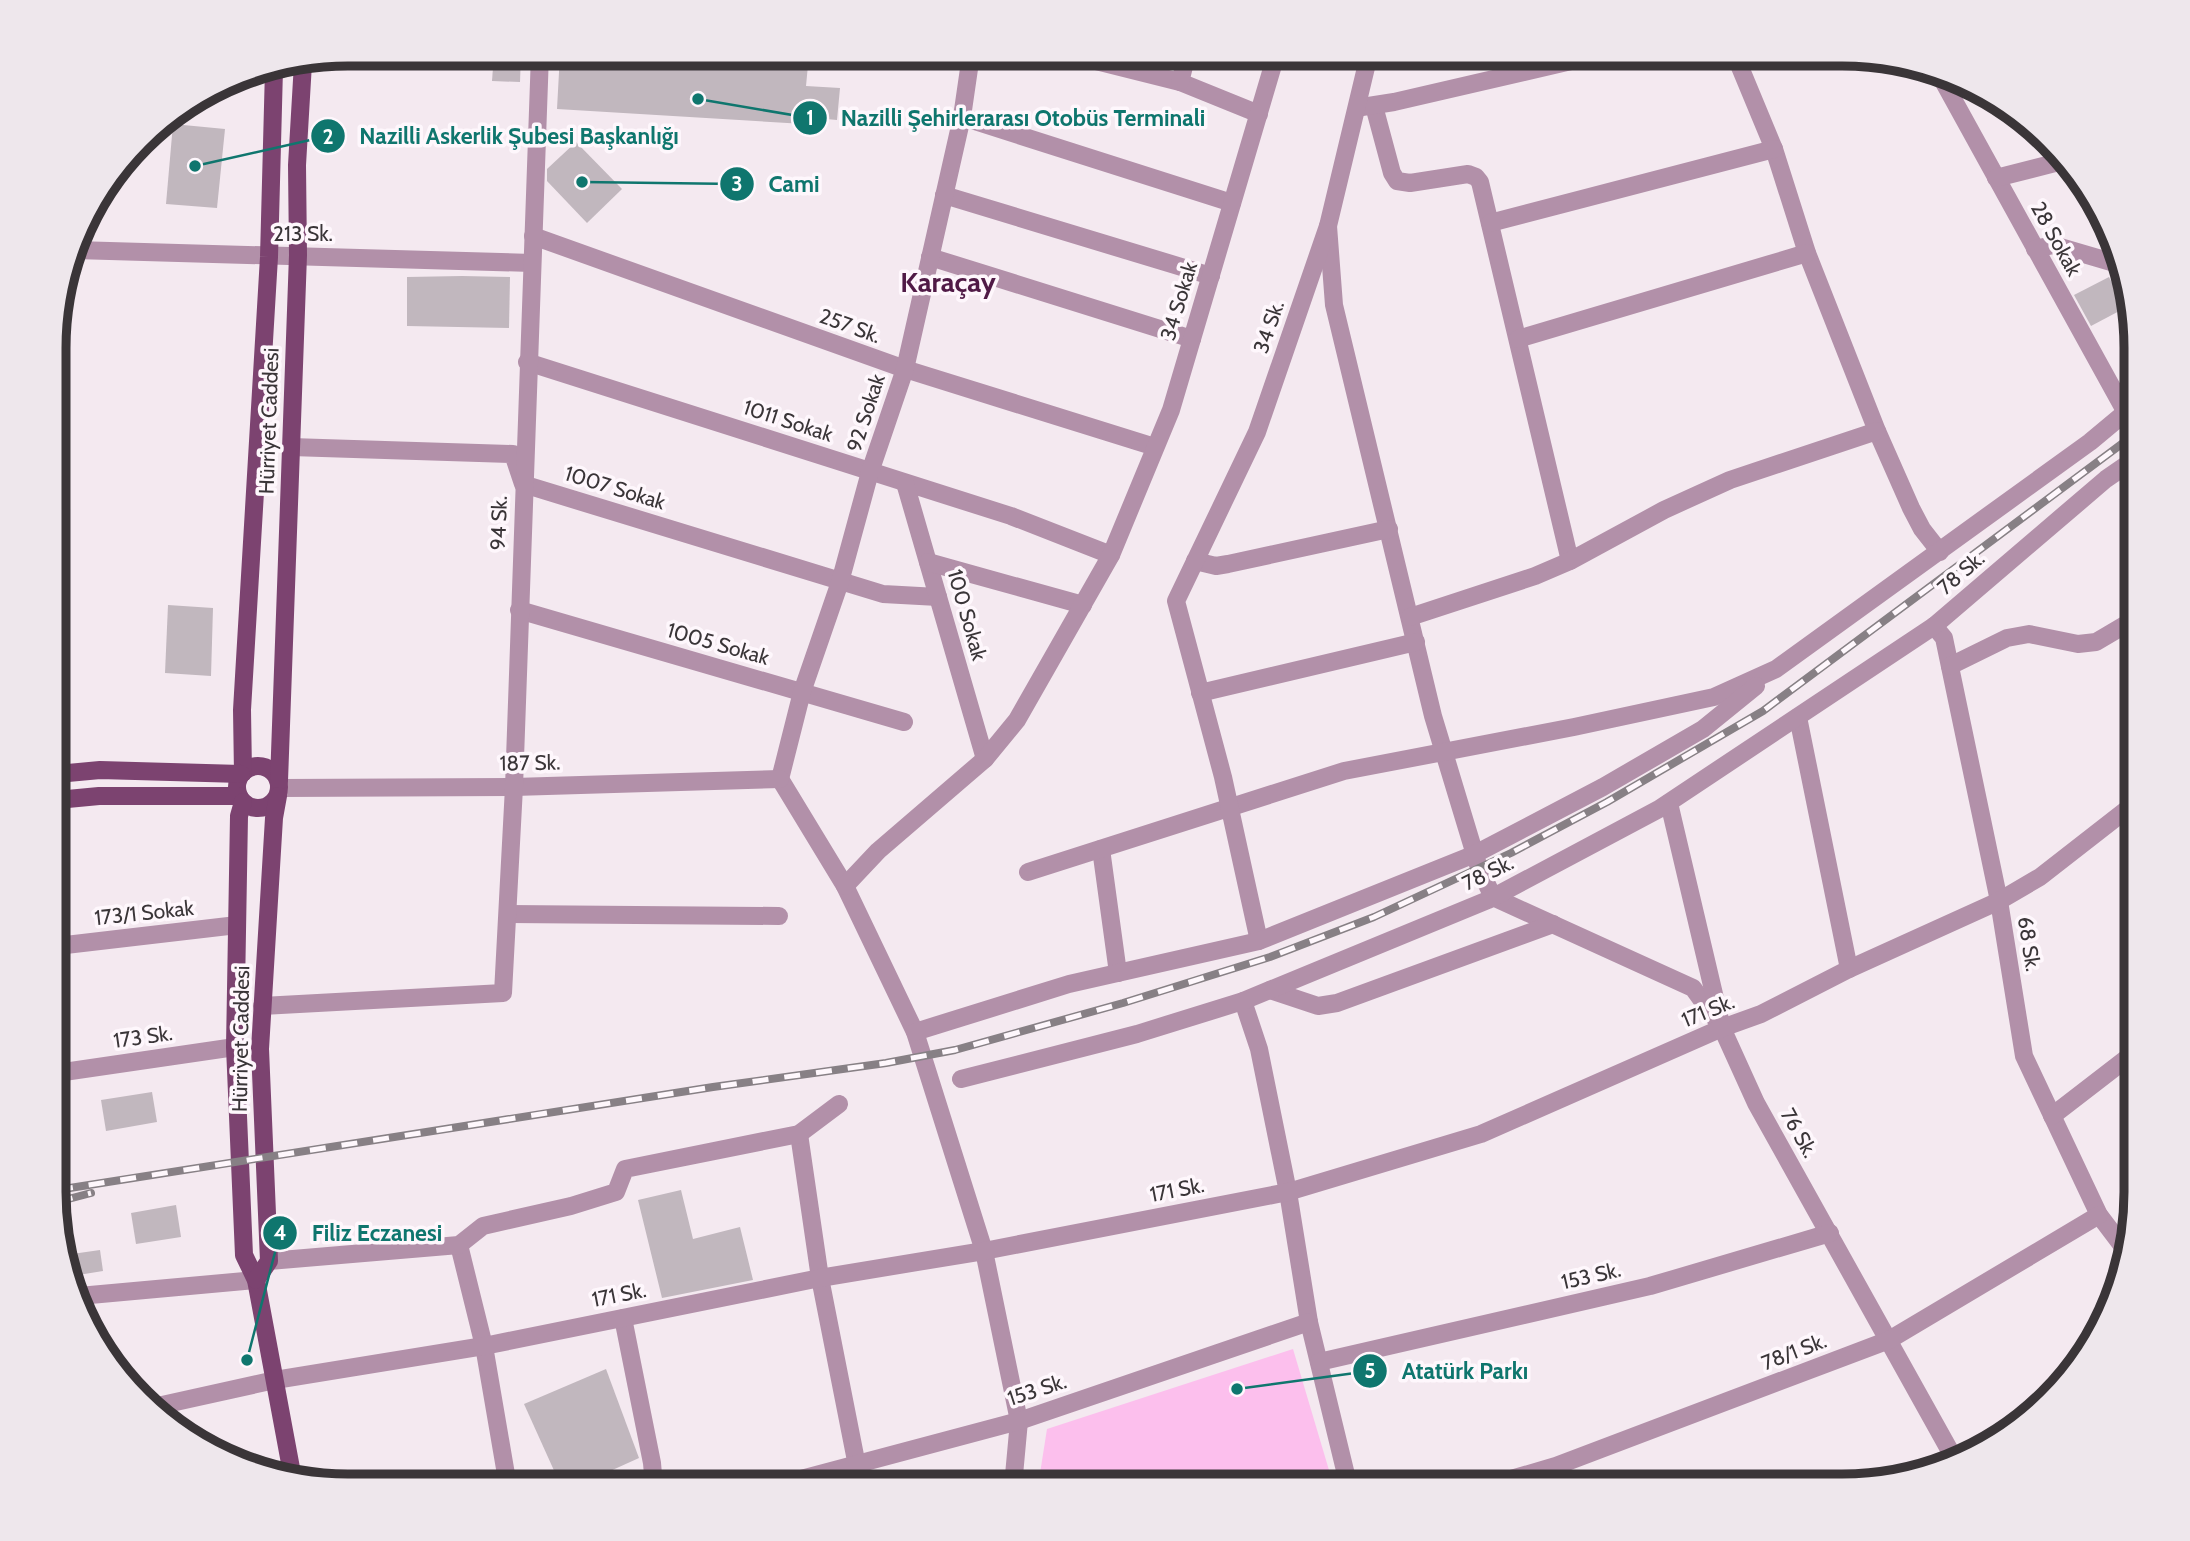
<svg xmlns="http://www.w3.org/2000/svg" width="2190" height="1541" viewBox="0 0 2190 1541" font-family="Cabin,sans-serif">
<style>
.green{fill:#fcbfed}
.building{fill:#c1b7be}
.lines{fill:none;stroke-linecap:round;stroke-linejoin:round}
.minor{stroke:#b290a9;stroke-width:18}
.major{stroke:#7c4370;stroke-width:18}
.rail-casing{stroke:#878085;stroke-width:8}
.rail{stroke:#fef7fc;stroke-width:5;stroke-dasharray:16;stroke-linecap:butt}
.labels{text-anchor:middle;stroke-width:7;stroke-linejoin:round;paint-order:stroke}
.street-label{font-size:21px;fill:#3a3538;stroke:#fef7fc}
.district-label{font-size:28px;font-weight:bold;fill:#501a46;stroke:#fef7fc}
.rim{fill:none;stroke:#3a3538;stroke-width:9}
.leader{fill:none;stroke:#0f766e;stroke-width:2.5}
.callout-dot{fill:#0f766e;stroke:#fef7fc;stroke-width:2.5}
.mark-label{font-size:21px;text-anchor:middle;font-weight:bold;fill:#fff}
.callout-label{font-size:23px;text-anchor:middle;font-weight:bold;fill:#0f766e;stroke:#fef7fc;stroke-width:7;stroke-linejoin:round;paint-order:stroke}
</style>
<rect width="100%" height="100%" fill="#f4e9f0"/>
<polygon class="green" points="1293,1349 1334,1487 1038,1486 1047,1429"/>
<g class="building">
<polygon points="494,54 521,54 520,82 492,81"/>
<polygon points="560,54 780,54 808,65 806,86 840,88 837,120 804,117 804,124 557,109"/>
<polygon points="173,124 225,129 217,208 166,204"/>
<polygon points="576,142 622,189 587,223 547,181 547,169"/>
<polygon points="462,276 510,277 509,328 407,326 407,277"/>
<polygon points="2109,277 2125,308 2091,326 2074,295"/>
<polygon points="168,605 213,608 211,676 165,673"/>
<polygon points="152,1092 157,1122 106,1131 101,1100"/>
<polygon points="681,1190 693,1239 740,1227 753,1280 662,1298 638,1200"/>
<polygon points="176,1205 181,1237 136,1244 131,1213"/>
<polygon points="100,1250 103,1271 72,1276 65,1255"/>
<polygon points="606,1369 639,1458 577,1486 561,1486 524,1404"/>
</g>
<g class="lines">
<g class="minor">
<polyline points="1072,55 1180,82 1259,114"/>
<polyline points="1735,55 1774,149 1807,253 1877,431 1911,508 1922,529 1940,552"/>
<polyline points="1937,70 2135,429"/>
<polyline points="1180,82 1187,55"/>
<polyline points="1374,106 1392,173 1397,181 1410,183 1468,174 1476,177 1480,182 1570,561"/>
<polyline points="1362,107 1394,102 1597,55"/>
<polyline points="962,117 1232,203"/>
<polyline points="1996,178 2059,162"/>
<polyline points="944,195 1211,276"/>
<polyline points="1490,223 1774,149"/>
<polyline points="1328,226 1334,305 1433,716 1479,868 1493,897 1693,988 1722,1028"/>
<polyline points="533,236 905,369 1155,447"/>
<polyline points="2035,249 2053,245 2118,264"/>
<polyline points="75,250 532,263"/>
<polyline points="930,257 1192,339"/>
<polyline points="1518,339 1807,253"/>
<polyline points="527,362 1011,516 1111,555"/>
<polyline points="291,447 513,454 523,484 883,594 938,597"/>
<polyline points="905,483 985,759"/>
<polyline points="1195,561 1216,566 1228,564 1389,529"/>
<polyline points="928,562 1083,605"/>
<polyline points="519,610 904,722"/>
<polyline points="1410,617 1535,576 1570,561 1664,510 1730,480 1877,431"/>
<polyline points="1934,626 1944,638 1999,901 2024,1056 2099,1215 2127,1252"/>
<polyline points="1950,666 2007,638 2029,634 2078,644 2096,642 2135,619"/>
<polyline points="1200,693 1416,642"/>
<polyline points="1798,717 1849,969"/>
<polyline points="780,779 845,886 915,1032 984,1251 1019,1421 1013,1486"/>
<polyline points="780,779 802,692 840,582 870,472 905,369 962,117 971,55"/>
<polyline points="280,788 514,787 780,779"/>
<polyline points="1669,803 1722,1028 1756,1103 1955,1460"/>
<polyline points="1101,849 1118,973"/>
<polyline points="1028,872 1344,771 1574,727 1714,697 1776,669 2090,442 2126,412"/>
<polyline points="845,886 878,851 985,759 1017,720 1111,555 1171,410 1276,55"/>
<polyline points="508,914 779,916"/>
<polyline points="1259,941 1223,777 1176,601 1257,432 1328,226 1369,55"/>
<polyline points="57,946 237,925"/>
<polyline points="1270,990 1318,1006 1337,1003 1553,924"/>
<polyline points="1243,1001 1259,1049 1288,1192 1309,1322 1349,1487"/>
<polyline points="262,1006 503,993 514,787 540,54"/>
<polyline points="915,1032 1069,984 1259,941 1475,854 1603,787 1703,729 1756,686"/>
<polyline points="57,1073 235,1047"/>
<polyline points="961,1079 1137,1034 1243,1001 1488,900 1659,809 1934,626 2106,479 2135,459"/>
<polyline points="2052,1116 2135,1052"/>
<polyline points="799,1134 820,1278 861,1486"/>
<polyline points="459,1245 484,1346 508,1486"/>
<polyline points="269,1261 459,1245 483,1226 571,1206 616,1192 625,1169 799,1134 839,1104"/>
<polyline points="79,1296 256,1280"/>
<polyline points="623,1318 652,1463 654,1486"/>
<polyline points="1319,1362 1650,1286 1830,1233"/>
<polyline points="153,1407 275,1380 484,1346 820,1278 984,1251 1288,1192 1481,1134 1722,1028 1761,1014 1849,969 1999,901 2040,877 2135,803"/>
<polyline points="775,1486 1019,1421 1309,1322"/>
<polyline points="1484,1487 1556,1466 1889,1340 2099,1215"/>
</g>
<g class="major">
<circle cx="258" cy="787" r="21"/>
<polyline points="243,773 242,710 269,257 274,69"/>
<polyline points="57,774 100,770 241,774"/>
<polyline points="279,781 298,255 297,165 303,63"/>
<polyline points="57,800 99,796 239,796"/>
<polyline points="243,802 239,816 235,1047 244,1255 256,1280 293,1479"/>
<polyline points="256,1280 269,1261 260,1049 274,818 278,796"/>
</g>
<g class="rail-casing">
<g id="rail">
<polyline points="57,1190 713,1087 886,1063 955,1050 1123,1003 1270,957 1374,917 1511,853 1607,802 1763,711 2135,434"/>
<polyline points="57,1202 91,1193"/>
</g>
</g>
<use href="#rail" class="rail"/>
</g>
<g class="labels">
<g class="street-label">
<text x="303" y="241">213 Sk.</text>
<text transform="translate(2056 239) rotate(61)" y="7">28 Sokak</text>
<text transform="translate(1179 301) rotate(-73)" y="7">34 Sokak</text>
<text transform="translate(850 326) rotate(20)" y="7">257 Sk.</text>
<text transform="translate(1269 327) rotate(-71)" y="7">34 Sk.</text>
<text transform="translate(866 413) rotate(-72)" y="7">92 Sokak</text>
<text transform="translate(269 421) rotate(-88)" y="7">Hürriyet Caddesi</text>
<text transform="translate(788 421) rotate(18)" y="7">1011 Sokak</text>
<text transform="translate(615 488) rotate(17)" y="7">1007 Sokak</text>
<text transform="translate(499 523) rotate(-88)" y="7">94 Sk.</text>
<text transform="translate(1961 573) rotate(-41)" y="7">78 Sk.</text>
<text transform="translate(967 615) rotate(74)" y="7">100 Sokak</text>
<text transform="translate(718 644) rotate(16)" y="7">1005 Sokak</text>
<text transform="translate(530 763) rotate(-1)" y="7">187 Sk.</text>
<text transform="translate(1488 873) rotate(-26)" y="7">78 Sk.</text>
<text transform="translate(144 913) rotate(-6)" y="7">173/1 Sokak</text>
<text transform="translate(2029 944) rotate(81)" y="7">68 Sk.</text>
<text transform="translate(1708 1011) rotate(-22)" y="7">171 Sk.</text>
<text transform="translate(143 1037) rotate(-8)" y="7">173 Sk.</text>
<text transform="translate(241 1039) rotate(-89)" y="7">Hürriyet Caddesi</text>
<text transform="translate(1799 1133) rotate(61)" y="7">76 Sk.</text>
<text transform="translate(1177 1190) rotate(-11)" y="7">171 Sk.</text>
<text transform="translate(1591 1276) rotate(-13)" y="7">153 Sk.</text>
<text transform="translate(619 1295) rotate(-11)" y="7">171 Sk.</text>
<text transform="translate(1794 1352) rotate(-21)" y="7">78/1 Sk.</text>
<text transform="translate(1037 1390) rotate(-18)" y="7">153 Sk.</text>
</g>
<g class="district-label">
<text x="948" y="292">Karaçay</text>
</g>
</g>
<path d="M0 0H2190V1541H0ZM348 66H1842A282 282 0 0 1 2124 348V1192A282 282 0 0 1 1842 1474H348A282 282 0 0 1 66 1192V348A282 282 0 0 1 348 66Z" fill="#eee7ec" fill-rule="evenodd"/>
<path class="rim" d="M348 66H1842A282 282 0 0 1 2124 348V1192A282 282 0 0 1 1842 1474H348A282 282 0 0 1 66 1192V348A282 282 0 0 1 348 66Z"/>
<path class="leader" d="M698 99L810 118M195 166L328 136M582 182L737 184M247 1360L280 1233M1237 1389L1370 1371"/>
<g class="callout-dot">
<circle cx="698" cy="99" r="7"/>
<circle cx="195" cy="166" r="7"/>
<circle cx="582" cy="182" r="7"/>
<circle cx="247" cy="1360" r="7"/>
<circle cx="1237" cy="1389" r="7"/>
<circle cx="810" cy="118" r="18"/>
<circle cx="328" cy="136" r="18"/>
<circle cx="737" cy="184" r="18"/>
<circle cx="280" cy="1233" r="18"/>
<circle cx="1370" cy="1371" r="18"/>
</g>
<g class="mark-label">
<text x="810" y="125">1</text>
<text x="328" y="144">2</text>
<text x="737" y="191">3</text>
<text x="280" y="1240">4</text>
<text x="1370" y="1378">5</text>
</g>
<g class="callout-label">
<text x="1023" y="126">Nazilli Şehirlerarası Otobüs Terminali</text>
<text x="519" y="144">Nazilli Askerlik Şubesi Başkanlığı</text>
<text x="794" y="192">Cami</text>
<text x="377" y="1241">Filiz Eczanesi</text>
<text x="1465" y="1379">Atatürk Parkı</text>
</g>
</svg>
